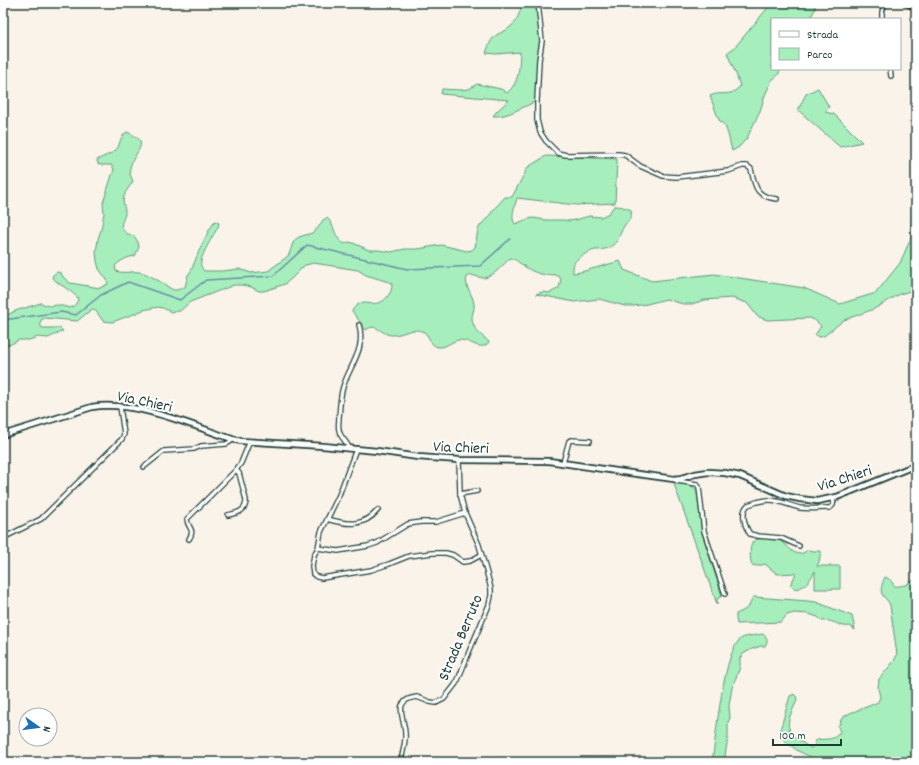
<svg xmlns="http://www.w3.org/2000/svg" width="919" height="765" viewBox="0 0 919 765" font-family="Dekko,sans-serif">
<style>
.green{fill:#a6efbd;stroke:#629678}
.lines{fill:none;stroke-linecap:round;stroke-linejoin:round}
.stream{stroke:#678fa5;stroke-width:1.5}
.minor-casing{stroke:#1f3d34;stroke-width:6}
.tertiary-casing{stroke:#1f3d34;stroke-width:8}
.minor{stroke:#fff;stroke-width:3.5}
.tertiary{stroke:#fff;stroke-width:4.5}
.labels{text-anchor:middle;stroke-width:4;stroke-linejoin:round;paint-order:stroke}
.street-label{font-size:16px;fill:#1f3d34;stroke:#fff}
</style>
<rect width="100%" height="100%" fill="#f9f3ea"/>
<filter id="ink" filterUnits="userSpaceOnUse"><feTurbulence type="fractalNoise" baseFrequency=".025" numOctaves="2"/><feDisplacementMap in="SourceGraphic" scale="8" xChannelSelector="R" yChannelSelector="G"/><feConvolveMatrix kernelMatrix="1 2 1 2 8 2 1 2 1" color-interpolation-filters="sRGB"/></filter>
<g filter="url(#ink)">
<g class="green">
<path d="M523,3H536L540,41L535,102C522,107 508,117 493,116L497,111L509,100L441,94L442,89L460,90L469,89L477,84L501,89L507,93C520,82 519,67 520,52L496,54L486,53C489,45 491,38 498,34C501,32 506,31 509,28C517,23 520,11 523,3Z"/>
<path d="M773,3H815V9L810,19H772V69H781L778,75L772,80L765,95L760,111L747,138L739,147L732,151L728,134L725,126L719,120L710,96C723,90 729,99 740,86L736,74L727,53L735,47L771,4Z"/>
<polygon points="818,88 829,107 825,112 834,114 862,142 840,147 798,110 806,94"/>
<path d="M127,132C154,143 133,151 130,168C129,173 131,177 133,181C130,187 125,191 124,197C122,202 125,207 125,213C125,219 117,226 125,232C127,234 129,234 131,235C136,237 138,241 139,247L135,256C127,257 120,261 115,266L116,271C124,274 131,271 139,272C149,273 163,284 173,290H177L185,287L188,275L191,271L199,251L208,232L215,221L219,223L218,227C214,234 201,255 201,262C200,266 202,268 204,271H222L239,269L251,273L268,271L288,256L290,252L293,243L295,240L299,237L312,233L318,228L323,220L327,218C336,225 333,239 345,244L349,242L353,243L369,250H378L391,252L405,249H418L441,245L467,251L472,250L475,247L478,230L480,226L489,216L494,209L505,197H512L528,167L546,156L617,159L615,203L576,205L517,198C515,206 510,217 515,224L528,219L533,218L546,220H564L568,221L576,220L589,216L601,217L609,213L614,206C620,206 625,207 631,210C633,217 628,221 624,226C620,232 619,241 613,245C608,249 602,250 595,250C590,251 576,258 574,263C573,266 573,270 573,273L581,272L620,261L624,270L652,281L714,274L804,288L840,304L876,293L900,263L911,238L912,192H916V290H913L900,294L874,309L844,320L824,336L820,337L815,335L821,326L816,321L810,318L767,320L757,316L747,303L732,298L704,300L692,304H683L666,299L647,304L633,306H625L599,299L574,302L536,294L542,292L550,293L559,288L561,279C556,272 549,276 541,274C536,273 527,269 524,266C519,263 516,259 510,258C504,264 493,277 484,278C480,278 476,276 471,275L467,277C464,287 473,294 474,304C475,313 469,315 474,326C477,333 484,337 489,342C482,352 471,341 461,340C453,339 447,348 438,347C430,346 430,336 424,332C412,326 402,336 391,335C381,334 376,322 366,330L352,311C360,297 369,307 381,302C384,301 386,298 388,296C391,292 392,289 392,284L389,282L366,275L358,270L314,263L305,265L292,278L285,284L264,291H259L251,287L242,285H234L190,302L180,311L171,312L163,308L158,307L143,310L134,314L112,322L103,321L96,311L92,309L81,318L77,321L45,318L41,320L40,324L42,328H60L63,331L48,338L38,337L29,340H19L11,344L3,345V315H7L15,311L41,303L49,306L58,305L70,308C75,306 77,303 78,298C71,290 61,286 52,278L53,275L57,272L61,273L63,277L70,283L100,288L108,284L107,280L99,269L97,261L96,252L98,239L101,230L104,213L103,203L114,169L111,165H102L98,164L97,160C102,157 111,154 115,151C121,146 118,138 127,132Z"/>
<path d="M674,484C683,484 693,483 697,492L702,533L722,596L717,599V604Z"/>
<path d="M759,539C764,538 773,537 778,540C790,544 793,561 808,550L814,551H821L819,562L817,566H840V589H815V571C811,579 799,596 790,585L795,576V573L777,574L765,564L757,566L752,565C750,560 749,546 753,542C754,540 757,539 759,539Z"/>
<path d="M885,577C890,579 892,581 894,586C899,587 902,585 907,585L908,583L916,579V756L910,762H882L877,760L869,759L857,761L855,762H841L830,759H817L813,758L798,751L784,740L782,736L781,731V727L790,696L794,694L797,698C796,705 792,710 790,716C785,731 793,735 803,743C806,745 808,747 811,748L815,745V741C824,737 834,743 840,731L838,727L842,718L850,713L869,706L878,702L880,697L878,688L879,679L894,661L897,655L890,605C888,600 884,598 882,594C880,589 883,581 885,577Z"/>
<path d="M754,597L808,601L816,602L852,616L855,630L850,626C839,628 835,619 822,621L818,617L809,614L794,613L787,615L781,622L737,624L736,618V614C740,612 746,610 749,606C751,603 750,600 754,597Z"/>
<path d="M763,634C768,638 768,641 765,646H761L752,649L743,654L740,658V667L732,688L729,705L730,718L728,722V737L724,762H712C716,740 723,648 742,638C746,636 758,635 763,634Z"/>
</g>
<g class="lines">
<polyline class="stream" points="3,320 61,312 76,315 101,295 128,282 180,300 206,280 273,276 307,245 407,269 480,266 510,239"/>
<g class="minor-casing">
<g id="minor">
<path d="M538,3L542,41L539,60L537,101V120L540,132L546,141L558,153L566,155L618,154L625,155L640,166L663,176L677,177L728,171L742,166H747L751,169C755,187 756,197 777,199"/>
<polyline points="882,19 882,12 885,3"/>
<polyline points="890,69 891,76"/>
<path d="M349,448C347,441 340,438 339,430C338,426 339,421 339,417C340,407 340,396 343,387C350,365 366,349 359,325"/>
<polyline points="356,449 339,495 321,532 318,548 314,555 312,566 313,574 317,577 322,578 371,570 389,564 409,556 432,553 446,553 453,555 463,562 470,561 481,555"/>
<polyline points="563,463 569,441 571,440 590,441"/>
<polyline points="144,467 164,451 194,449 201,446 226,444 230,442 232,439"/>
<polyline points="674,479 677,481 697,484 699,487 704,531 725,594"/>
<polyline points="460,494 477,491"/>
<path d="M228,515C237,513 246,512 246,500L239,473L236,470"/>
<path d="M327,519C348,525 364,527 378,510"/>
<polyline points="3,538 41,519 122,439 124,434 120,407"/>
<path d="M189,539C196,529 187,528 187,519L236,470L241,463L250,441"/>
<path d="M799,546L781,538L758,536L750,534C745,527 740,512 748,505C751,504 754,503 757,502C761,501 765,500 769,500C780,500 790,506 800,508C809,509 819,508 828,508H830L833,505L834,498"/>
<polyline points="318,548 338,551 368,546 377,543 408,524 421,522 436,522 465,513"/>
<path d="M401,762C402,753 406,743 405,734C405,718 391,700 417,697L430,702L436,703L444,699L455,685L458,680L469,652L489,605L491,596V589L489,581L479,545L465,513L460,494L459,460"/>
</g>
</g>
<g class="tertiary-casing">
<g id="tertiary">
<polyline points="908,3 916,8"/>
<path d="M3,435L92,407C134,400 191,425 232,439L241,441L323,446L377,451L418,457L459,460L549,461L623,472L674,479L682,478L695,474L708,472L725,473L740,476L786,496L800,499L817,501L837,497L916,465"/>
</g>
</g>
<use href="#minor" class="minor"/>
<use href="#tertiary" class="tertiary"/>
</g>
</g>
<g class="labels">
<g class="street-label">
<text transform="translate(145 400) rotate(12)" y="6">Via Chieri</text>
<text transform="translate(461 446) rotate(2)" y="6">Via Chieri</text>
<text transform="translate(844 477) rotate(-18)" y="6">Via Chieri</text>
<text transform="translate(459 637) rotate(-67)" y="6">Strada Berruto</text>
</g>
</g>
<rect width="919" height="765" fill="none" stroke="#fff" stroke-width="16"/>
<rect x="8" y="8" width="903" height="749" fill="none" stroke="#1f3d34" stroke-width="1.5" filter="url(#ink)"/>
<rect x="771" y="18" width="130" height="52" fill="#ffffff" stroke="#a5b1ae"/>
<rect x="779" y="31" width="20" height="6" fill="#ffffff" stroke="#a5b1ae"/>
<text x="807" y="38" font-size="12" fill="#1f3d34">Strada</text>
<rect x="779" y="48" width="20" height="12" fill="#a6efbd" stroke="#a5b1ae"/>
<text x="807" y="58" font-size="12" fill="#1f3d34">Parco</text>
<g transform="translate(38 727) rotate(104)"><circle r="19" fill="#ffffff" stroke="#a5b1ae"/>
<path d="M0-3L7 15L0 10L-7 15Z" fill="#1f6fb2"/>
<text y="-6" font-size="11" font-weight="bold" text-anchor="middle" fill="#1f3d34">N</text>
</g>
<path d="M773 739v6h68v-6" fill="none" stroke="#1f3d34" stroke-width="2"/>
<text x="779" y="739" font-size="12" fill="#1f3d34" stroke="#ffffff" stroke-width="3" paint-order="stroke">100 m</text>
</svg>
